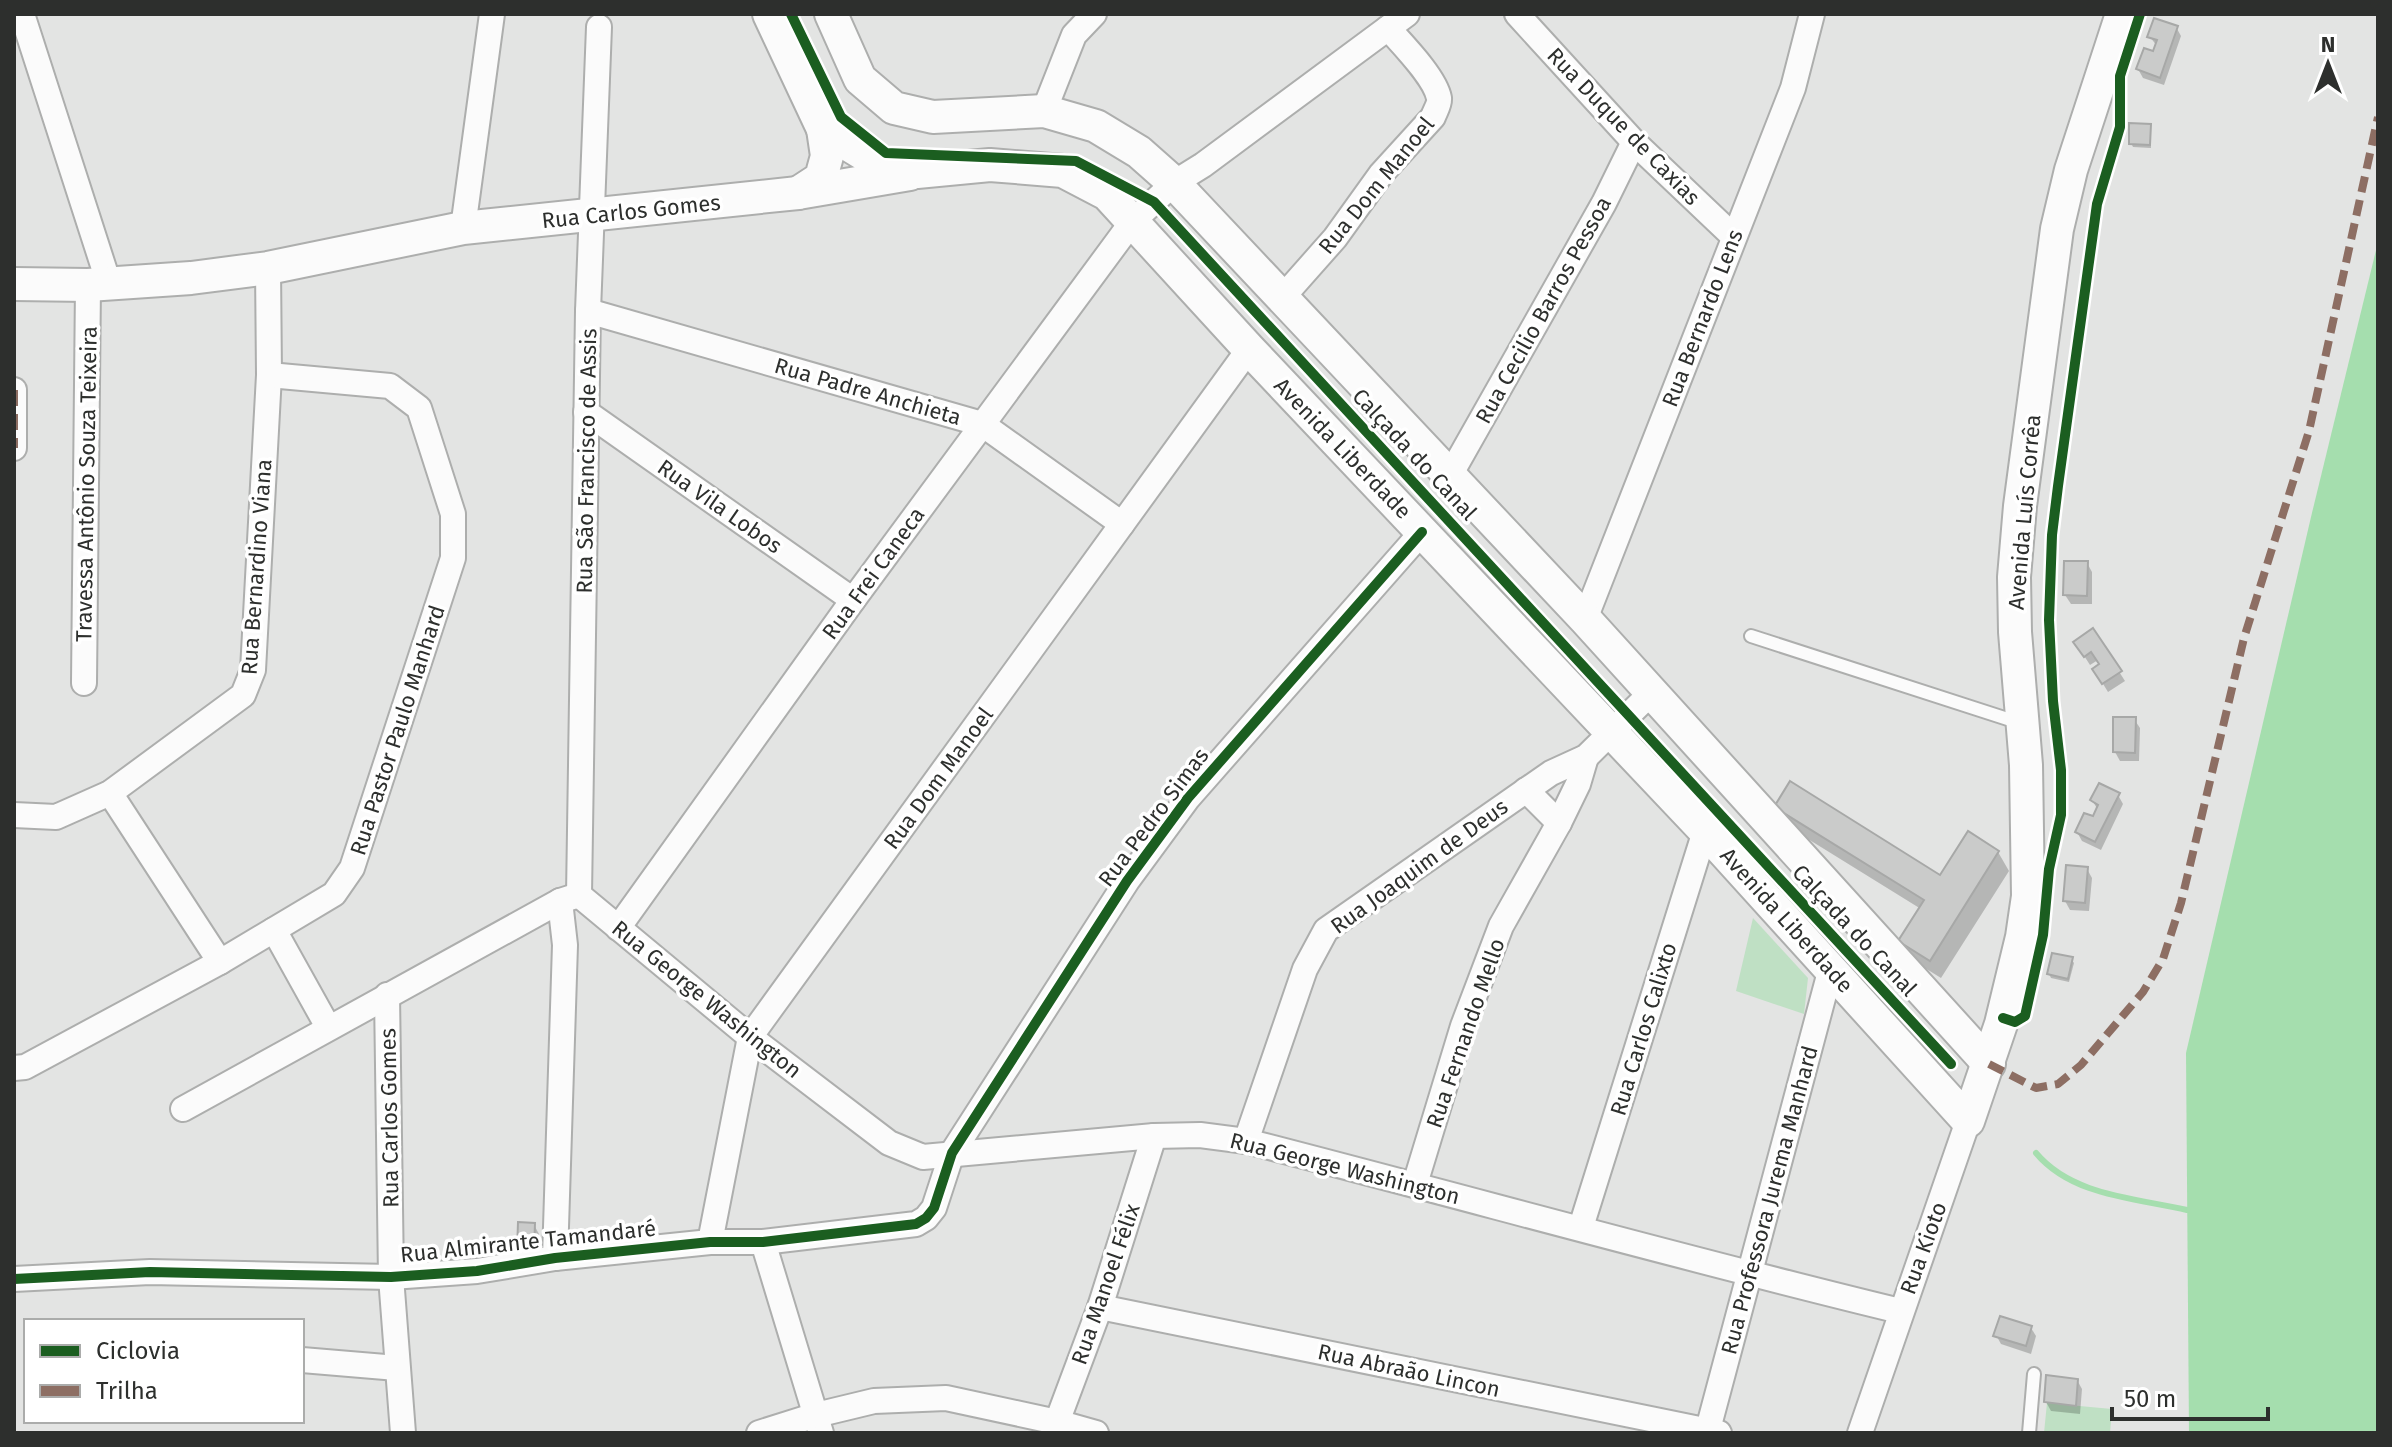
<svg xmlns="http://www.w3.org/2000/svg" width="2392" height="1447" viewBox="0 0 2392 1447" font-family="'Fira Sans',sans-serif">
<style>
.green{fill:#bfe0c4}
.water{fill:#a5deae}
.shadow{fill:#0003}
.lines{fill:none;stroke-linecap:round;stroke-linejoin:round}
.stream{stroke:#a5deae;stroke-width:6}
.building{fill:#cacbca;stroke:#a7a8a7;stroke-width:2}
.lane-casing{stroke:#adaead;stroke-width:16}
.street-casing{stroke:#adaead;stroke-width:28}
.secondary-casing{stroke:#adaead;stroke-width:36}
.lane{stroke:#fbfbfb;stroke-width:12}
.street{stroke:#fbfbfb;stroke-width:24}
.secondary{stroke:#fbfbfb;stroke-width:32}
.quiet{stroke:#8d6e63;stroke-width:8;stroke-dasharray:16 8;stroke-linecap:butt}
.cycleway-casing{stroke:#fff;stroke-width:15}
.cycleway{stroke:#1b5e20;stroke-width:10}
.labels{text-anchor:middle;stroke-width:7;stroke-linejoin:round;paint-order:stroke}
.street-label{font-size:22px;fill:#2d2f2d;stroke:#fff}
</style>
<rect width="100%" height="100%" fill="#e3e4e3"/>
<g class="green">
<polygon points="1753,918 1808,978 1804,1014 1736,991"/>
<polygon points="2047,1403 2112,1409 2110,1433 2044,1433"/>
</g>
<polygon class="water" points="2378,242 2378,1433 2189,1433 2186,1053 2311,517"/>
<g class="shadow">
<polygon points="2176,27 2181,36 2164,85 2143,78 2138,69 2154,54 2157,46 2150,37"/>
<polygon points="2150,126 2151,148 2133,147 2131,143"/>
<polygon points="2087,563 2092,572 2092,604 2071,604 2065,595"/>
<polygon points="2093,631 2125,681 2108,692 2094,669 2101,665 2098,660 2090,665 2081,651"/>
<polygon points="2134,719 2140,728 2139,761 2120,761 2115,752"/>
<polygon points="2118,795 2123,804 2101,850 2082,841 2077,832 2094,819 2098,810 2092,800"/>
<polygon points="1776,807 1941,877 1998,852 2009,871 1941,978 1912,960 1901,941 1921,909 1787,826"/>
<polygon points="2087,869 2092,878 2089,911 2070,910 2065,901"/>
<polygon points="2071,959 2074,963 2069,982 2051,978 2049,974"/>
<polygon points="534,1225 539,1234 538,1261 519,1251"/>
<polygon points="2031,1328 2036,1336 2031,1354 2001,1344 1996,1335"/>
<polygon points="2077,1380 2082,1389 2080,1414 2051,1411 2046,1402"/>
</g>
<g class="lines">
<path class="stream" d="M2036,1153C2072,1196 2135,1198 2187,1210"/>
</g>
<g class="building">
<polygon points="2154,18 2178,26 2160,78 2136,69 2144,48 2153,51 2157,40 2147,37"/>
<polygon points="2129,123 2151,124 2150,145 2129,144"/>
<polygon points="2064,561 2088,561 2087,596 2063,595"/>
<polygon points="2093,628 2122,671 2102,684 2092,669 2099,664 2091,652 2084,657 2073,642"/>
<polygon points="2113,717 2136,717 2135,753 2113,752"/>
<polygon points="1790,781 1940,875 1968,831 1999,851 1930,961 1898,941 1924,900 1774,807"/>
<polygon points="2099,783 2120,793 2095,842 2075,832 2084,813 2093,816 2098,805 2090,800"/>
<polygon points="2066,865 2088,867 2085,903 2063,901"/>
<polygon points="2052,953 2073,957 2068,979 2047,974"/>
<polygon points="518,1222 535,1223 534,1253 517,1252"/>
<polygon points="2000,1316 2032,1326 2026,1346 1993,1336"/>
<polygon points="2046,1375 2078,1379 2076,1406 2044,1402"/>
</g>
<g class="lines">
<g class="lane-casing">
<g id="lane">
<polyline points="1751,636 2020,723"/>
<polyline points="2029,1433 2034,1374"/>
</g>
</g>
<g class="street-casing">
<g id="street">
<polyline points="22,14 109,284"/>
<polyline points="1517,14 1634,142 1733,236"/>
<polyline points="1044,111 1074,35 1094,14"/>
<polyline points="463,228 492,14"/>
<path d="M1281,299L1335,238L1381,174L1433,117C1435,111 1440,104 1439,98C1435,77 1402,44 1388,28"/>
<polyline points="588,311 982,424 1122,524"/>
<polyline points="14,390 14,448"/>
<polyline points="586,412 853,600"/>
<polyline points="1449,477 1604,203 1634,142"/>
<polyline points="1585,619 1793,88 1812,14"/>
<polyline points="84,683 88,285"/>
<polyline points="1526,790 1559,823"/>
<polyline points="110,793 220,962"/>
<polyline points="14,815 56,817 110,793 243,695 253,670 269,375 268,268"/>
<path d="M579,895L750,1037L889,1143L923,1157L1154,1136L1200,1135L1246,1141C1464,1197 1681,1258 1900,1311"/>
<polyline points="579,895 588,311 599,27"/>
<polyline points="618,928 853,600 1132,222 1174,183 1203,165 1407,14"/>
<polyline points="274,930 328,1027"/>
<polyline points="387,995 391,1277 403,1433"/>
<polyline points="14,1068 25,1067 220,962 334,894 352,868 453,558 453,514 419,408 390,386 269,375"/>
<polyline points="183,1109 560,901 579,895"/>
<polyline points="1246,1141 1305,969 1326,930 1551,773 1586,757 1651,693"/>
<polyline points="1415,1184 1463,1026 1501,926 1559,823 1578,784 1586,757"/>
<polyline points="1581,1227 1705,831"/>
<polyline points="710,1242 750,1037 1249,349"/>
<polyline points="763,1242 821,1433"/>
<polyline points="555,1258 565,945 560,901"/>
<polyline points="14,1279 150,1272 391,1277 477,1271 555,1258 710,1242 763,1242 916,1224 926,1218 934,1208 952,1153 1127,881 1188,798 1422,532"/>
<polyline points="1100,1307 1719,1433"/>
<polyline points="302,1360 397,1368"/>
<polyline points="759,1433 816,1415 874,1401 946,1398 1057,1422 1096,1433"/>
<polyline points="1056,1433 1057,1422 1100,1307 1154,1136"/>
<polyline points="1707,1433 1831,968"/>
<polyline points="1860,1433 1968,1121"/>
</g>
</g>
<g class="secondary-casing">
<g id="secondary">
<polyline points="769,14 823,129 875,161 917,172 990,165 1063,171 1107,194 1249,349 1705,831 1968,1121 2001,1024 2022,937 2028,896 2026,765 2015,632 2014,577 2020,506 2057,229 2071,170 2122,14"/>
<polyline points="831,14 860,79 894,108 933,117 1044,111 1096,126 1139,152 1174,183 1585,619 1989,1064"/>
<polyline points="798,193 821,178 827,156 823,129"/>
<polyline points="14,284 88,285 191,278 268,268 463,228 798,193 910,174"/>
</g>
</g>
<use href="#lane" class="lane"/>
<use href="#street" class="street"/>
<use href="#secondary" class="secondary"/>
<g class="quiet">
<polyline points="14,390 14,448"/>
<polyline points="1989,1064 2036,1088 2058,1084 2081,1065 2143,992 2163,959 2181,903 2244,638 2309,431 2378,117"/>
</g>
<g class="cycleway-casing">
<g id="cycleway">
<polyline points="791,14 841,117 886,153 1076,161 1154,202 1951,1064"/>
<polyline points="2003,1018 2015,1022 2025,1016 2043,935 2049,869 2061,815 2061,770 2053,701 2049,620 2052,535 2058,486 2097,204 2120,127 2120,76 2140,14"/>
<polyline points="14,1279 150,1272 391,1277 477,1271 555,1258 710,1242 763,1242 916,1224 926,1218 934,1208 952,1153 1127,881 1188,798 1422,532"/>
</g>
</g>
<use href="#cycleway" class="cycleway"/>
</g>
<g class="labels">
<g class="street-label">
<text transform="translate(1624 126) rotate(46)" y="8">Rua Duque de Caxias</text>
<text transform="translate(1376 185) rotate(-51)" y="8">Rua Dom Manoel</text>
<text transform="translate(631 211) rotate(-6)" y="8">Rua Carlos Gomes</text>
<text transform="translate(1543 310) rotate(-61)" y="8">Rua Cecilio Barros Pessoa</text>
<text transform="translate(1702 318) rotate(-69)" y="8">Rua Bernardo Lens</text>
<text transform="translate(868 391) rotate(16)" y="8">Rua Padre Anchieta</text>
<text transform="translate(1343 448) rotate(46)" y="8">Avenida Liberdade</text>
<text transform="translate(1415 454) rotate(47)" y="8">Calçada do Canal</text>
<text transform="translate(586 461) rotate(-89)" y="8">Rua São Francisco de Assis</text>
<text transform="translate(86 484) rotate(-89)" y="8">Travessa Antônio Souza Teixeira</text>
<text transform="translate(720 506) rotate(35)" y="8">Rua Vila Lobos</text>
<text transform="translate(2024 512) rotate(-85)" y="8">Avenida Luís Corrêa</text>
<text transform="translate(256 567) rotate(-86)" y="8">Rua Bernardino Viana</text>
<text transform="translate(873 573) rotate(-54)" y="8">Rua Frei Caneca</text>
<text transform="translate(397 730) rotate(-72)" y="8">Rua Pastor Paulo Manhard</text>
<text transform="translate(938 778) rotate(-54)" y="8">Rua Dom Manoel</text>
<text transform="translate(1153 817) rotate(-53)" y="8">Rua Pedro Simas</text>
<text transform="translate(1419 866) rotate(-36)" y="8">Rua Joaquim de Deus</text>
<text transform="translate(1787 920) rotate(48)" y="8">Avenida Liberdade</text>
<text transform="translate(1855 930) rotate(47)" y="8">Calçada do Canal</text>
<text transform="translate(707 999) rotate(39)" y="8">Rua George Washington</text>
<text transform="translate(1643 1029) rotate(-73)" y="8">Rua Carlos Calixto</text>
<text transform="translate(1465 1033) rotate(-71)" y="8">Rua Fernando Mello</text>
<text transform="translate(389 1118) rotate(-91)" y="8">Rua Carlos Gomes</text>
<text transform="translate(1345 1168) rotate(14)" y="8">Rua George Washington</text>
<text transform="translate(1769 1200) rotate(-75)" y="8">Rua Professora Jurema Manhard</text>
<text transform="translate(528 1241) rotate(-6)" y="8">Rua Almirante Tamandaré</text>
<text transform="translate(1923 1248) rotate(-70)" y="8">Rua Kioto</text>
<text transform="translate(1105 1284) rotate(-71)" y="8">Rua Manoel Félix</text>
<text transform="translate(1409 1370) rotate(12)" y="8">Rua Abraão Lincon</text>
</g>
</g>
<rect width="2392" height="1447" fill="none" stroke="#2d2f2d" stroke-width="32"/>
<rect x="24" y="1319" width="280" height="104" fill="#ffffff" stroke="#abacab" stroke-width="2"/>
<rect x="40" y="1345" width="40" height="12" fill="#1b5e20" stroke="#abacab" stroke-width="2"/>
<text x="96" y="1359" font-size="24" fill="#2d2f2d">Ciclovia</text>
<rect x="40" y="1385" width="40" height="12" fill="#8d6e63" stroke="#abacab" stroke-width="2"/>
<text x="96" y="1399" font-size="24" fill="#2d2f2d">Trilha</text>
<g transform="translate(2328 64)" stroke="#ffffff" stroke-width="6" paint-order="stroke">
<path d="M0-6L14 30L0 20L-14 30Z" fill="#2d2f2d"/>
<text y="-12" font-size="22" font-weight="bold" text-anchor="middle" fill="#2d2f2d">N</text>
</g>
<path d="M2112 1407v12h156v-12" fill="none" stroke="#2d2f2d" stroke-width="4"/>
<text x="2124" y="1407" font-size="24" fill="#2d2f2d" stroke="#ffffff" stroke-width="6" paint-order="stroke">50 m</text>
</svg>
